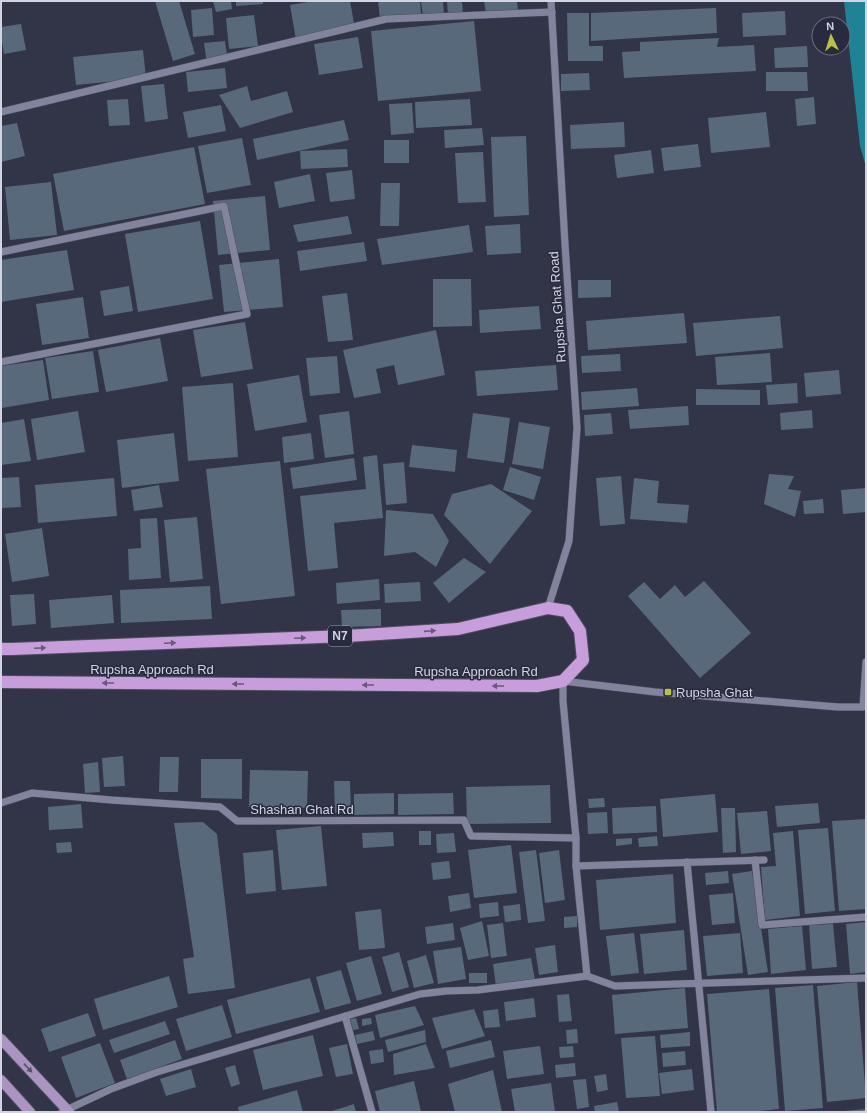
<svg xmlns="http://www.w3.org/2000/svg" width="867" height="1113" viewBox="0 0 867 1113" font-family="Arial,sans-serif">
<style>
.water{fill:#208395}
.building{fill:#57697b}
.lines{fill:none;stroke-linecap:round;stroke-linejoin:round}
.minor-casing{stroke:#4e4f60;stroke-width:8}
.major-casing{stroke:#4e4f60;stroke-width:12}
.highway-casing{stroke:#4e4f60;stroke-width:14}
.minor{stroke:#82849d;stroke-width:7}
.major{stroke:#ab93c2;stroke-width:10}
.highway{stroke:#c79ddb;stroke-width:12}
.oneway{fill:#68587d}
.oneway2{fill:#564f6c}
.poi-dot{fill:#b9c046;stroke:#282a3e;stroke-width:1.5}
.labels{text-anchor:middle;stroke-width:3;stroke-linejoin:round;paint-order:stroke}
.shield{fill:#282a3e;stroke:#a0a1b1;stroke-width:1}
.shield-label{font-size:12px;font-weight:bold;fill:#d3d4e2}
.street-label{font-size:13px;fill:#d3d4e2;stroke:#282a3e}
.poi-label{font-size:13px;fill:#d3d4e2;stroke:#282a3e;text-anchor:start}
</style>
<rect width="100%" height="100%" fill="#323448"/>
<polygon class="water" points="844,1 866,1 866,167 860,146"/>
<g class="building">
<polygon points="155,1 179,1 195,54 173,61"/>
<polygon points="213,1 231,1 232,9 216,12"/>
<polygon points="236,1 263,1 263,4 236,6"/>
<polygon points="314,1 350,1 355,29 296,40 290,5"/>
<polygon points="378,1 420,1 421,15 380,19"/>
<polygon points="421,1 443,1 444,15 423,17"/>
<polygon points="447,1 462,1 463,14 448,15"/>
<polygon points="484,1 517,1 518,10 486,13"/>
<polygon points="212,8 214,35 193,37 191,10"/>
<polygon points="716,8 717,33 591,41 591,13"/>
<polygon points="785,11 786,35 743,37 742,13"/>
<polygon points="567,13 589,13 589,46 603,46 603,61 568,61"/>
<polygon points="254,15 258,46 229,49 226,18"/>
<polygon points="474,21 481,91 378,101 371,31"/>
<polygon points="21,24 26,50 4,54 1,36 1,27"/>
<polygon points="358,37 363,68 319,75 314,44"/>
<polygon points="719,38 717,47 754,45 756,71 624,78 622,52 640,51 640,42"/>
<polygon points="225,41 228,62 207,64 204,43"/>
<polygon points="807,46 808,67 775,68 774,48"/>
<polygon points="143,50 146,78 76,85 73,57"/>
<polygon points="225,68 227,88 188,92 186,72"/>
<polygon points="766,72 807,72 808,91 766,91"/>
<polygon points="589,73 590,90 561,91 561,74"/>
<polygon points="164,84 168,119 145,122 141,86"/>
<polygon points="247,86 251,101 287,91 293,112 240,128 219,95"/>
<polygon points="814,97 816,124 797,126 795,99"/>
<polygon points="128,99 130,125 109,126 107,100"/>
<polygon points="470,99 472,125 416,128 415,102"/>
<polygon points="412,103 414,133 391,135 389,104"/>
<polygon points="221,105 226,131 188,138 183,112"/>
<polygon points="766,112 770,147 711,153 708,118"/>
<polygon points="344,120 349,140 257,160 253,139"/>
<polygon points="624,122 625,147 571,149 570,125"/>
<polygon points="17,123 25,156 1,162 1,126"/>
<polygon points="482,128 484,145 445,148 444,130"/>
<polygon points="526,136 529,215 494,217 491,137"/>
<polygon points="242,138 251,185 207,193 198,146"/>
<rect x="384" y="140" width="25" height="23"/>
<polygon points="698,144 701,167 664,171 661,148"/>
<polygon points="194,147 205,204 64,231 53,174"/>
<polygon points="347,149 348,167 301,169 300,151"/>
<polygon points="651,150 654,173 617,178 614,155"/>
<polygon points="483,152 486,202 458,203 455,153"/>
<polygon points="352,170 355,199 330,202 326,173"/>
<polygon points="310,174 315,201 279,208 274,182"/>
<polygon points="51,182 57,235 10,240 5,187"/>
<polygon points="381,183 400,183 399,226 380,226"/>
<polygon points="265,196 270,250 218,255 213,201"/>
<polygon points="348,216 352,234 298,242 293,225"/>
<polygon points="200,221 213,299 138,312 125,234"/>
<polygon points="520,224 521,253 487,255 485,226"/>
<polygon points="469,225 473,252 382,265 377,239"/>
<polygon points="364,242 367,261 300,271 297,251"/>
<polygon points="67,250 74,290 1,302 1,260"/>
<polygon points="279,259 283,307 224,312 219,265"/>
<polygon points="433,279 471,279 472,326 433,327"/>
<polygon points="578,280 611,280 611,297 578,298"/>
<polygon points="129,286 133,311 104,316 100,291"/>
<polygon points="347,293 353,340 328,342 322,296"/>
<polygon points="83,297 89,338 42,345 36,304"/>
<polygon points="539,306 541,329 480,333 479,310"/>
<polygon points="684,313 687,343 588,350 586,321"/>
<polygon points="780,316 783,348 696,356 693,323"/>
<polygon points="245,322 253,369 201,377 193,330"/>
<polygon points="436,330 445,375 398,385 394,365 376,369 381,393 354,398 343,350"/>
<polygon points="160,338 168,381 106,392 98,350"/>
<polygon points="93,351 99,392 52,399 45,358"/>
<polygon points="770,353 772,382 717,385 715,357"/>
<polygon points="620,354 621,371 582,373 581,356"/>
<polygon points="337,356 340,393 310,396 306,358"/>
<polygon points="43,360 49,400 2,408 1,366"/>
<polygon points="556,365 558,390 477,396 475,371"/>
<polygon points="839,370 841,394 806,397 804,373"/>
<polygon points="299,375 307,422 255,431 247,384"/>
<polygon points="233,383 238,457 188,461 182,387"/>
<polygon points="797,383 798,403 768,405 766,385"/>
<polygon points="637,388 639,406 582,410 581,392"/>
<polygon points="696,389 760,390 760,405 696,405"/>
<polygon points="688,406 689,425 630,429 628,410"/>
<polygon points="812,410 813,428 781,430 780,413"/>
<polygon points="78,411 85,452 37,460 31,419"/>
<polygon points="349,411 354,454 325,458 319,415"/>
<polygon points="473,413 510,418 504,463 467,458"/>
<polygon points="611,413 613,434 585,436 584,415"/>
<polygon points="24,419 31,461 1,465 1,423"/>
<polygon points="519,422 550,427 543,469 512,464"/>
<polygon points="174,433 179,481 122,488 117,440"/>
<polygon points="311,433 314,459 284,463 282,437"/>
<polygon points="412,445 457,450 455,472 409,467"/>
<polygon points="377,455 383,518 334,523 338,568 308,571 300,496 366,489 363,457"/>
<polygon points="354,458 357,480 293,489 290,468"/>
<polygon points="280,461 295,596 221,604 206,469"/>
<polygon points="404,462 407,503 386,505 383,464"/>
<polygon points="510,467 541,477 534,500 503,490"/>
<polygon points="769,474 794,476 788,489 801,491 795,517 764,504"/>
<polygon points="621,476 625,524 600,526 596,478"/>
<polygon points="19,477 21,507 1,508 1,478"/>
<polygon points="114,478 117,516 38,523 35,485"/>
<polygon points="634,478 659,481 657,503 689,505 687,523 630,519"/>
<polygon points="491,484 532,511 490,564 444,515 452,494"/>
<polygon points="159,485 163,507 134,511 131,490"/>
<polygon points="866,488 866,512 843,514 841,490"/>
<polygon points="823,499 824,513 804,514 803,501"/>
<polygon points="386,510 433,514 449,541 436,567 415,552 384,556"/>
<polygon points="197,517 203,579 170,582 164,520"/>
<polygon points="157,518 161,578 129,580 128,549 141,548 140,519"/>
<polygon points="42,528 49,576 12,582 5,534"/>
<polygon points="464,558 486,572 449,603 433,583"/>
<polygon points="379,579 380,600 337,604 336,583"/>
<polygon points="704,581 751,633 700,678 628,596 644,582 660,599 675,585 685,597"/>
<polygon points="420,582 421,601 385,603 384,584"/>
<polygon points="210,586 212,619 121,623 120,590"/>
<polygon points="34,594 36,624 12,626 10,595"/>
<polygon points="112,595 114,623 51,628 49,600"/>
<polygon points="381,609 381,626 342,627 341,610"/>
<polygon points="123,756 125,786 104,787 102,758"/>
<polygon points="160,757 179,757 178,792 159,792"/>
<polygon points="201,759 242,759 242,799 201,798"/>
<polygon points="98,762 100,792 85,793 83,764"/>
<polygon points="250,770 308,771 307,808 249,807"/>
<polygon points="334,781 350,781 351,812 335,813"/>
<polygon points="550,785 551,823 467,824 466,787"/>
<polygon points="394,793 394,814 354,815 354,794"/>
<polygon points="453,793 454,814 398,815 398,794"/>
<polygon points="715,794 718,832 663,837 660,799"/>
<polygon points="604,798 605,807 589,808 588,799"/>
<polygon points="818,803 820,823 777,827 775,806"/>
<polygon points="81,804 83,828 49,830 48,807"/>
<polygon points="656,806 657,832 613,834 612,808"/>
<polygon points="721,808 735,808 736,852 723,853"/>
<polygon points="767,811 771,851 741,854 737,813"/>
<polygon points="607,812 608,833 588,834 587,813"/>
<polygon points="866,819 866,909 839,911 832,821"/>
<polygon points="203,822 217,834 235,988 188,994 183,959 194,957 174,823"/>
<polygon points="321,826 327,886 282,890 276,830"/>
<polygon points="828,828 835,911 805,914 798,830"/>
<rect x="419" y="831" width="12" height="14"/>
<polygon points="793,831 800,916 765,920 761,867 776,866 773,833"/>
<polygon points="393,832 394,846 363,848 362,833"/>
<polygon points="454,833 456,852 437,853 436,834"/>
<polygon points="657,836 658,846 639,847 638,838"/>
<polygon points="632,838 632,844 616,846 616,839"/>
<polygon points="71,842 72,852 57,853 56,843"/>
<polygon points="511,845 517,893 474,898 468,850"/>
<polygon points="273,850 276,891 246,894 243,853"/>
<polygon points="536,850 545,921 528,923 519,852"/>
<polygon points="559,850 565,900 545,903 539,853"/>
<polygon points="449,861 451,878 433,880 431,863"/>
<polygon points="728,871 729,883 706,885 705,873"/>
<polygon points="752,871 768,972 748,975 732,874"/>
<polygon points="673,874 676,923 600,930 596,880"/>
<polygon points="469,893 471,908 450,912 448,896"/>
<polygon points="733,893 735,923 712,925 709,895"/>
<polygon points="498,902 499,916 480,918 479,904"/>
<polygon points="520,904 521,920 505,922 503,906"/>
<polygon points="381,909 385,948 359,950 355,912"/>
<polygon points="577,916 577,927 564,928 564,917"/>
<polygon points="482,921 489,956 468,960 460,928"/>
<polygon points="866,922 866,972 850,974 846,924"/>
<polygon points="453,923 455,940 427,944 425,927"/>
<polygon points="503,923 507,956 491,958 487,925"/>
<polygon points="833,924 837,967 812,969 809,925"/>
<polygon points="802,926 806,970 771,974 768,929"/>
<polygon points="684,930 687,970 644,974 640,934"/>
<polygon points="634,933 639,973 611,976 606,936"/>
<polygon points="740,933 743,973 707,976 703,936"/>
<polygon points="555,945 558,972 539,975 535,948"/>
<polygon points="461,947 466,979 438,984 433,951"/>
<polygon points="399,952 409,987 392,992 382,957"/>
<polygon points="426,955 434,983 414,988 407,961"/>
<polygon points="371,956 382,994 357,1001 346,963"/>
<polygon points="531,958 535,980 496,986 493,964"/>
<polygon points="341,970 351,1003 325,1010 316,977"/>
<rect x="469" y="973" width="18" height="10"/>
<polygon points="169,976 178,1007 103,1030 94,999"/>
<polygon points="310,978 320,1012 236,1034 227,1000"/>
<polygon points="857,982 866,1098 827,1102 817,986"/>
<polygon points="813,985 823,1108 785,1111 775,988"/>
<polygon points="685,988 688,1028 615,1034 612,995"/>
<polygon points="769,989 779,1109 748,1112 717,1112 707,994"/>
<polygon points="569,994 572,1021 559,1022 557,995"/>
<polygon points="534,998 536,1017 506,1021 504,1002"/>
<polygon points="222,1005 232,1037 186,1051 176,1019"/>
<polygon points="415,1006 424,1025 380,1038 375,1015"/>
<polygon points="474,1009 485,1036 442,1049 432,1018"/>
<polygon points="498,1009 500,1027 485,1028 483,1011"/>
<polygon points="88,1013 96,1036 49,1052 41,1029"/>
<polygon points="356,1018 359,1029 353,1030 350,1019"/>
<polygon points="371,1018 372,1024 362,1026 362,1019"/>
<polygon points="165,1021 170,1034 114,1053 109,1040"/>
<polygon points="577,1029 578,1043 567,1044 566,1030"/>
<polygon points="425,1030 426,1042 388,1052 385,1040"/>
<polygon points="373,1031 375,1040 357,1044 355,1035"/>
<polygon points="690,1032 690,1046 661,1048 660,1035"/>
<polygon points="313,1035 323,1076 263,1090 253,1050"/>
<polygon points="655,1036 660,1096 626,1098 621,1038"/>
<polygon points="175,1040 182,1059 127,1079 120,1060"/>
<polygon points="491,1040 495,1057 450,1068 446,1051"/>
<polygon points="100,1043 115,1083 76,1098 61,1057"/>
<polygon points="347,1044 353,1074 336,1077 329,1048"/>
<polygon points="426,1044 435,1068 394,1075 393,1054"/>
<polygon points="540,1046 544,1074 507,1079 503,1051"/>
<polygon points="573,1046 574,1057 560,1058 559,1047"/>
<polygon points="383,1049 384,1062 371,1064 369,1051"/>
<polygon points="685,1051 686,1065 663,1067 662,1053"/>
<polygon points="575,1063 576,1076 556,1078 555,1065"/>
<polygon points="235,1065 240,1084 231,1087 225,1068"/>
<polygon points="191,1069 196,1087 166,1096 160,1079"/>
<polygon points="692,1069 694,1090 662,1094 659,1073"/>
<polygon points="493,1070 502,1112 455,1112 448,1084"/>
<polygon points="606,1074 608,1090 597,1092 594,1076"/>
<polygon points="586,1079 589,1107 577,1109 573,1080"/>
<polygon points="414,1081 421,1112 380,1112 375,1091"/>
<polygon points="551,1083 555,1112 515,1112 511,1089"/>
<polygon points="297,1090 303,1112 239,1112 238,1107"/>
<polygon points="617,1102 619,1112 595,1112 594,1106"/>
<polygon points="354,1104 356,1112 329,1112"/>
<polygon points="865,1109 865,1112 844,1112 844,1111"/>
</g>
<g class="lines">
<g class="minor-casing">
<g id="minor">
<polyline points="1,112 386,19 552,12"/>
<polyline points="1,252 224,206 247,314 1,362"/>
<polyline points="548,608 569,541 577,428 565,244 551,1"/>
<polyline points="1,803 32,793 111,800 220,807 237,821 464,820 471,836 576,838"/>
<polyline points="755,860 762,925 866,917"/>
<polyline points="687,862 711,1112"/>
<polyline points="576,866 764,860"/>
<polyline points="587,976 615,986 866,978"/>
<polyline points="345,1016 372,1112"/>
<polyline points="62,1112 111,1089 157,1072 420,994 446,991 478,990 587,976 576,866 576,838 563,701 563,681 655,692 838,707 863,707 866,662"/>
</g>
</g>
<g class="major-casing">
<g id="major">
<polyline points="1,1039 69,1112"/>
<polyline points="1,1080 30,1112"/>
</g>
</g>
<g class="highway-casing">
<polyline id="highway" points="1,649 12,649 347,636 458,629 548,608 567,611 580,631 583,660 563,681 537,686 1,682"/>
</g>
<use href="#minor" class="minor"/>
<use href="#major" class="major"/>
<use href="#highway" class="highway"/>
</g>
<defs><path id="oneway-solid" d="M-6-.8H1V-3.2L6.5 0L1 3.2V.8H-6Z"/></defs>
<g class="oneway">
<use href="#oneway-solid" transform="translate(430 631) rotate(-4)"/>
<use href="#oneway-solid" transform="translate(300 638) rotate(-2)"/>
<use href="#oneway-solid" transform="translate(170 643) rotate(-2)"/>
<use href="#oneway-solid" transform="translate(40 648) rotate(-2)"/>
<use href="#oneway-solid" transform="translate(108 683) rotate(-180)"/>
<use href="#oneway-solid" transform="translate(238 684) rotate(-180)"/>
<use href="#oneway-solid" transform="translate(368 685) rotate(-180)"/>
<use href="#oneway-solid" transform="translate(498 686) rotate(-180)"/>
</g>
<use class="oneway2" href="#oneway-solid" transform="translate(28 1068) rotate(47)"/>
<rect class="poi-dot" x="664" y="688" width="8" height="8" rx="2"/>
<g class="labels">
<rect class="shield" x="328" y="626" width="24" height="20" rx="3"/>
<g class="shield-label">
<text x="340" y="640">N7</text>
</g>
<g class="street-label">
<text transform="translate(557 307) rotate(-94)" y="5">Rupsha Ghat Road</text>
<text x="152" y="674">Rupsha Approach Rd</text>
<text x="476" y="676">Rupsha Approach Rd</text>
<text x="302" y="814">Shashan Ghat Rd</text>
</g>
<g class="poi-label">
<text x="676" y="697">Rupsha Ghat</text>
</g>
</g>
<rect width="867" height="1113" fill="none" stroke="#d3d4e2" stroke-width="4"/>
<g transform="translate(831 36) rotate(356)"><circle r="19" fill="#282a3e" stroke="#6c6e80"/>
<path d="M0-3L7 15L0 10L-7 15Z" fill="#b9c046"/>
<text y="-6" font-size="11" font-weight="bold" text-anchor="middle" fill="#d3d4e2">N</text>
</g>
</svg>
